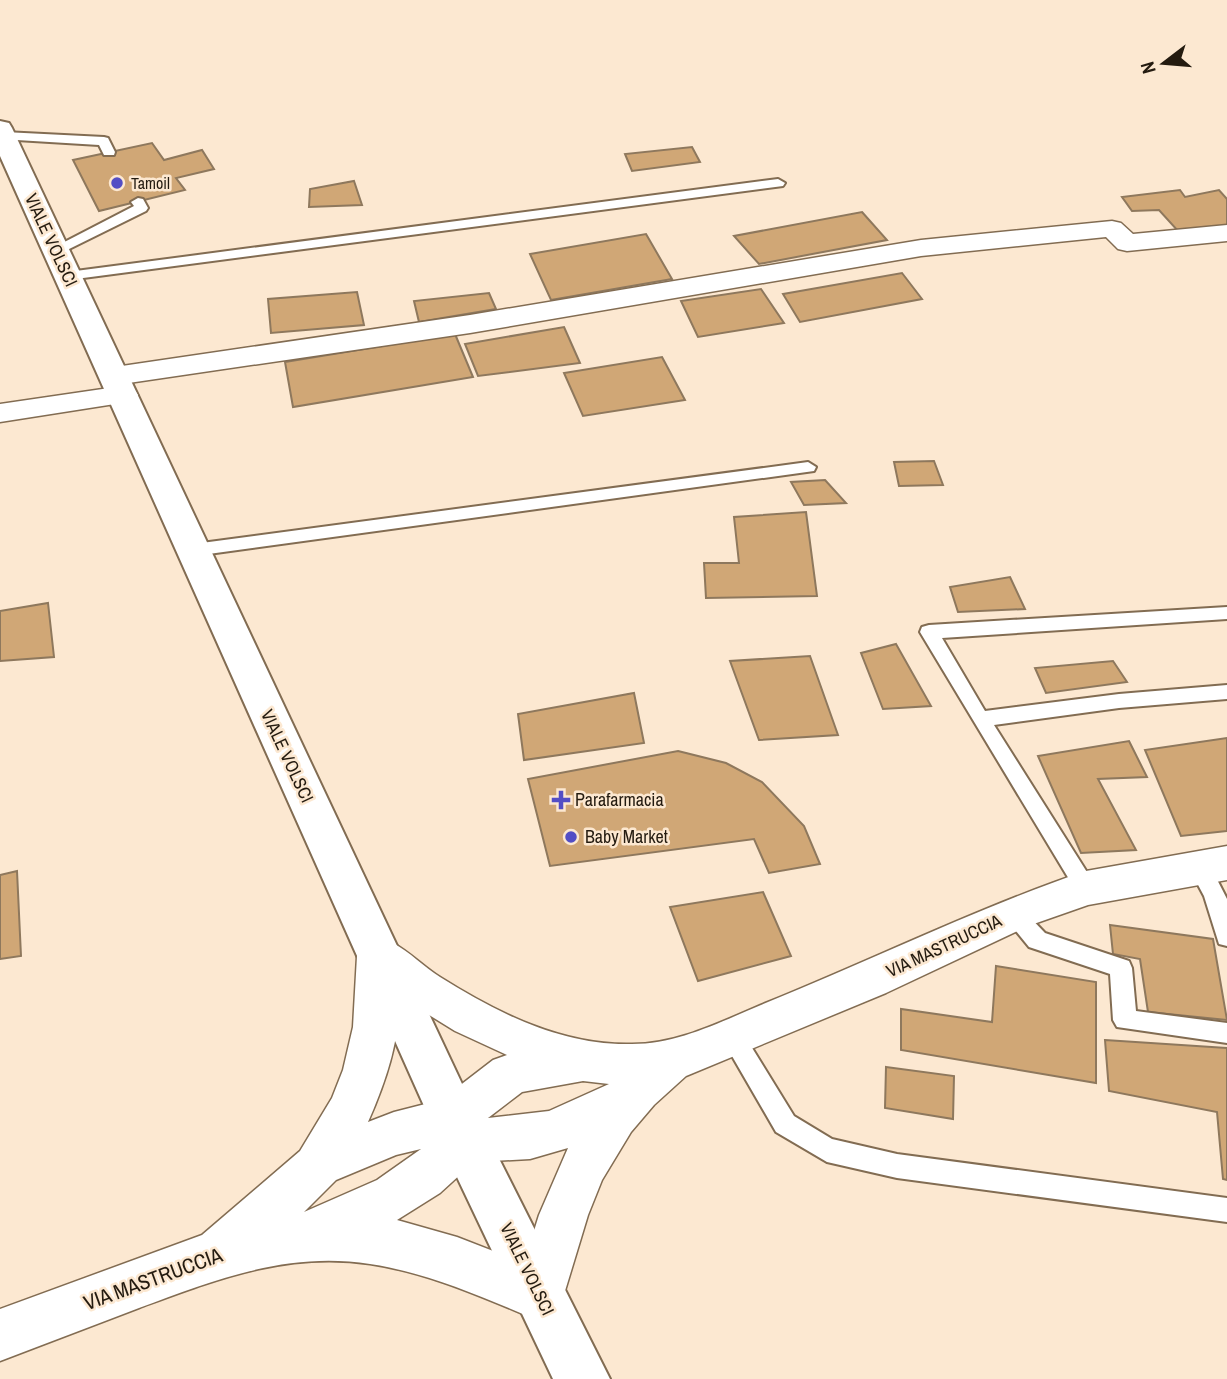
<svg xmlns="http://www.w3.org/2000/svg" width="1227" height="1379" viewBox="0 0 1227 1379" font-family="'Archivo Narrow',sans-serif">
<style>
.building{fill:#d0a776;stroke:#8e785d;stroke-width:2}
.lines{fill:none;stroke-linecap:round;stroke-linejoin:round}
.lane-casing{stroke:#826c52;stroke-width:4}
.street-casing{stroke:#826c52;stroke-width:3}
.secondary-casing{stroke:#826c52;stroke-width:4}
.lane{fill:#fff;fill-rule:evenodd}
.street{fill:#fff;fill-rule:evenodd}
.secondary{fill:#fff;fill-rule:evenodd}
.poi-dot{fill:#534ec5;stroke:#fce8d1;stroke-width:2.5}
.labels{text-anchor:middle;stroke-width:5;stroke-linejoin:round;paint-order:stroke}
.far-poi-label{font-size:16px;fill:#241b10;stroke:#fce8d1;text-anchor:start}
.street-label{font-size:18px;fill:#241b10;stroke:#fce8d1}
.poi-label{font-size:18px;fill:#241b10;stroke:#fce8d1;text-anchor:start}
.near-street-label{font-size:21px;fill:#241b10;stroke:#fce8d1}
</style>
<rect width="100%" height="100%" fill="#fce8d1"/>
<g class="building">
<polygon points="152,143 164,160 202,150 214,169 176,178 185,190 99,211 73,160"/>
<polygon points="692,147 700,162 632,171 625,154"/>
<polygon points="354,181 362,205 309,207 310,189"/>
<polygon points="1180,190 1185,197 1219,190 1227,199 1227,226 1178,231 1159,210 1132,211 1122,197"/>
<polygon points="862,212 887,240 759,264 734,236"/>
<polygon points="646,234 672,279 551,300 530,254"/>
<polygon points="902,273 922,299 800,322 783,294"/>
<polygon points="761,289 784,323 698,337 681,301"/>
<polygon points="357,292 364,325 271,333 268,299"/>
<polygon points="489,293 496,309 419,322 414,301"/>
<polygon points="564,327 580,363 478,376 465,344"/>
<polygon points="455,334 473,377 293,407 285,362"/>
<polygon points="662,357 685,400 583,416 564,373"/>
<polygon points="934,461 943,485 899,486 894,462"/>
<polygon points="825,480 846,503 804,505 791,482"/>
<polygon points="806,512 817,596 706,598 704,563 739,563 734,517"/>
<polygon points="1010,577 1025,609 958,612 950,587"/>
<polygon points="48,603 54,657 0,661 0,611"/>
<polygon points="896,644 931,706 883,709 861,653"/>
<polygon points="810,656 838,735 759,740 730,661"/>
<polygon points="1113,661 1127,682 1046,693 1035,668"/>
<polygon points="634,693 644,743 524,760 518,714"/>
<polygon points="1227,738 1227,831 1181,836 1145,750"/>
<polygon points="1129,741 1147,777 1098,779 1136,850 1081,853 1038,756"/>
<polygon points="678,751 726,763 762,782 804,826 820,864 769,873 754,839 550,866 528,779"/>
<polygon points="17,871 21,956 0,959 0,875"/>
<polygon points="763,892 791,956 698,981 670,907"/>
<polygon points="1110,925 1213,939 1227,1020 1148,1012 1140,959 1113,954"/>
<polygon points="996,966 1096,982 1096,1083 901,1050 901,1009 992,1022"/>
<polygon points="1105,1040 1227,1048 1227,1180 1223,1179 1217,1112 1109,1091"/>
<polygon points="886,1067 954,1076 953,1119 885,1108"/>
</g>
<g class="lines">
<g class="lane-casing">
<g id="lane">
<polygon points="4,132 104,137 108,138 115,152 114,155 104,155 99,145 0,139 0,133"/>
<polygon points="778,179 785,183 783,186 68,280 61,276 68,272"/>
<polygon points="138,198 143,199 148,208 146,211 61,253 56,254 49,250 134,206 131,202"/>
<polygon points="808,462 816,467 814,471 194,556 185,550 194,544"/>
<polygon points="1227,607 1227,619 942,638 985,711 1119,694 1227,685 1227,699 1119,708 994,725 1097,888 1094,894 1086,897 1078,894 920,632 922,627 929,625"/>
<polygon points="1200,859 1208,862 1227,899 1227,946 1219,944 1204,896 1189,868 1192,862"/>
<polygon points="1013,905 1021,908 1045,933 1129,961 1132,968 1136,1011 1227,1023 1227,1043 1117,1027 1113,1020 1110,974 1029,947 1002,914 1005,908"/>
<polygon points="733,1027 741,1030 794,1116 832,1139 897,1154 1227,1198 1227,1222 897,1178 827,1162 776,1132 721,1037 725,1030"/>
</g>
</g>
<g class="street-casing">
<g id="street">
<polygon points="1112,221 1121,223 1133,234 1227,225 1227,241 1127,251 1118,249 1106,237 921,256 470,333 115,385 105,382 100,376 105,370 115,367 470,315 921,240"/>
<polygon points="123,386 134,389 138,395 134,401 0,422 0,404"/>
<path d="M1227,846V880L1088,905L1028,926L886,993L686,1076L654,1105L631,1132L602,1180L588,1215L558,1314L540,1321C484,1298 430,1273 370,1264C287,1251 215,1280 139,1308C93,1326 46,1343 0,1361V1309L202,1235L300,1151L332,1098L343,1070L353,1027L357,956L363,943C374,939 381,937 393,943C410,952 424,967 440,977C497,1013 563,1046 632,1044C680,1044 724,1020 768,1002C874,959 977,908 1086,871ZM400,997L455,1031L507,1055L493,1060L441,1100L394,1112L368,1122C386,1081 399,1042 400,997ZM583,1081L609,1084L549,1111L488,1118L522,1092ZM568,1148L539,1215L524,1263L457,1237L397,1220L440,1193L474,1162L530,1159ZM421,1149L377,1180L304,1212L336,1180L396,1155Z"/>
</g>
</g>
<g class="secondary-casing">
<polygon id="secondary" points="0,121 9,123 12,128 471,1103 610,1379 553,1379 437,1135 0,156"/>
</g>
<use href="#lane" class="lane"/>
<use href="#street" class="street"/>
<use href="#secondary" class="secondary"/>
</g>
<g class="poi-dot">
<circle cx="117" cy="183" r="7"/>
<path d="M557.5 789.5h7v7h7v7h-7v7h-7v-7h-7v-7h7z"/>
<circle cx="571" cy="837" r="7"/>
</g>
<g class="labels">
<g class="far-poi-label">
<text x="131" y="189">Tamoil</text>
</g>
<g class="street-label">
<text transform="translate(51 240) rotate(65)" y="6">VIALE VOLSCI</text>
<text transform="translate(287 756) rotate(65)" y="6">VIALE VOLSCI</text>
<text transform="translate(944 946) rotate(-25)" y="6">VIA MASTRUCCIA</text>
<text transform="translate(527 1269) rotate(64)" y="6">VIALE VOLSCI</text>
</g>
<g class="poi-label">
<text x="575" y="806">Parafarmacia</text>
<text x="585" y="843">Baby Market</text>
</g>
<g class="near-street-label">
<text transform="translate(153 1279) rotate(-20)" y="7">VIA MASTRUCCIA</text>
</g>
</g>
<g transform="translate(1164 63) rotate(254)" stroke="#fce8d1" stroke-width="5" paint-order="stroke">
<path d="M0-5L12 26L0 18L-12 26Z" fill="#241b10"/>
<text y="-10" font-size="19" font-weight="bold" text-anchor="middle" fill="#241b10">N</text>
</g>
</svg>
